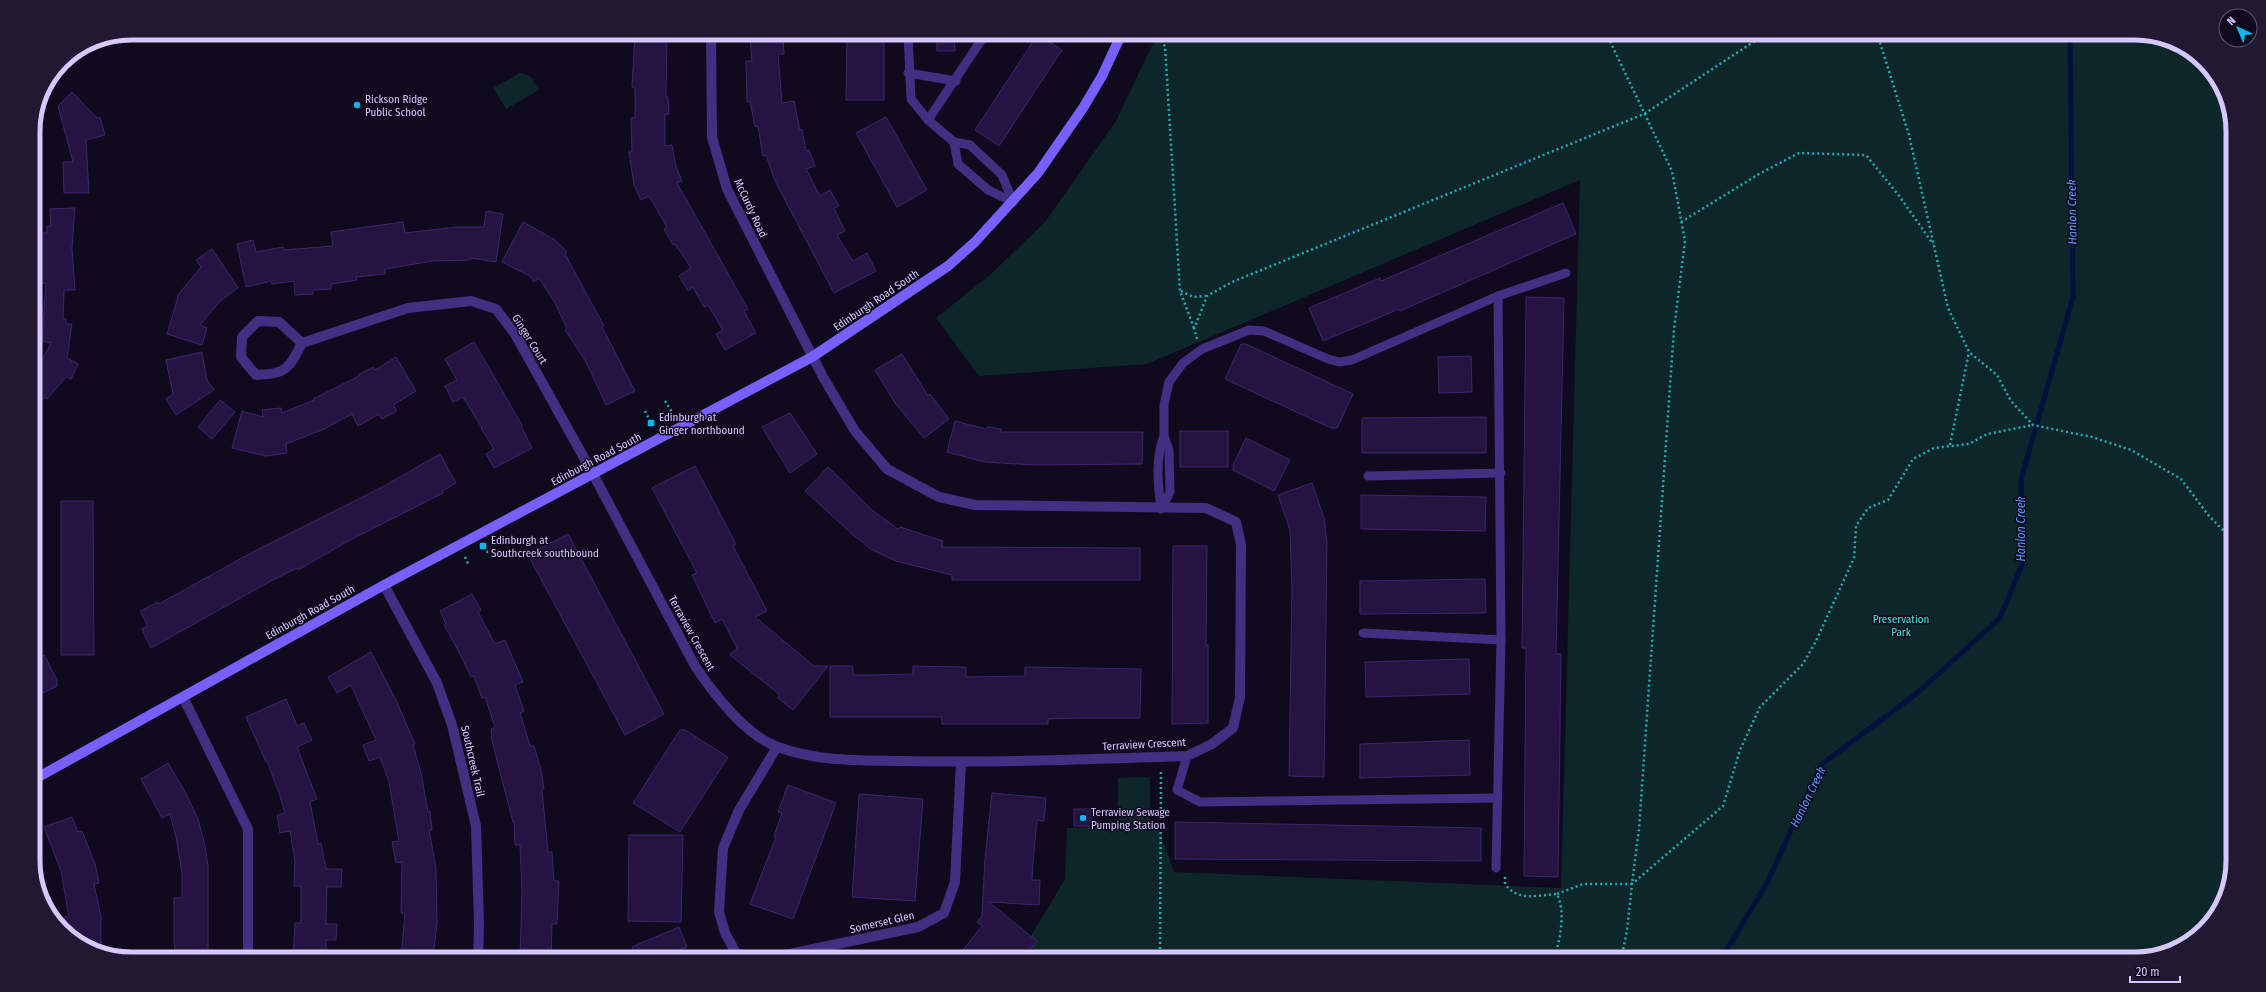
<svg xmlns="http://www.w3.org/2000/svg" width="2266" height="992" viewBox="0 0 2266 992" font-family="'Fira Sans Condensed',sans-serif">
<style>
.green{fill:#0d2629}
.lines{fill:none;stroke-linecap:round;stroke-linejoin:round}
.stream{stroke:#04113d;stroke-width:5}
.building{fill:#241441;stroke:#3e2470}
.path{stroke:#22adb9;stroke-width:2.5;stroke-dasharray:2 3;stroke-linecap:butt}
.lane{stroke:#3f3082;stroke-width:9}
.street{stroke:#3f3082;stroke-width:10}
.secondary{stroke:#795fff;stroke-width:10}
.poi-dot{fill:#00b9f3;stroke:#100a1f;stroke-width:1.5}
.labels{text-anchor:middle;stroke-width:3;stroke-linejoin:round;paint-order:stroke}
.poi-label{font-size:11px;fill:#d6c8ff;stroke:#100a1f;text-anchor:start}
.street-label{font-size:11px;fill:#d6c8ff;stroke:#100a1f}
.park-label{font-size:11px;fill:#49ead8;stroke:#100a1f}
.water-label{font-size:12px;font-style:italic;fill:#5699ff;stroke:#100a1f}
.rim{fill:none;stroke:#d6c8ff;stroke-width:5}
</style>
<rect width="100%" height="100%" fill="#100a1f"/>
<g class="green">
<polygon points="1158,33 2135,33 2172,40 2216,76 2233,125 2233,861 2226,898 2190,942 2135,959 1039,959 1041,955 1033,952 1031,936 1065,879 1067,828 1118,827 1118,778 1150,777 1150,824 1157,824 1174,872 1561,888 1580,180 1147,364 979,376 936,318 991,274 1045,222 1116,121"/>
<polygon points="520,73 530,76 539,90 506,109 493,88"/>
</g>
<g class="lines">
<polyline class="stream" points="1712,959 1727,949 1767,883 1821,765 1916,694 2000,618 2023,562 2021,480 2073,297 2070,33"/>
</g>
<g class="building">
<polygon points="635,33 667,33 666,97 668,97 669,114 665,114 665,146 672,145 676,166 682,181 677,183 748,309 744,311 756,333 725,350 716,334 723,330 708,305 704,307 693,287 688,291 679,276 691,268 675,244 673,245 664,229 667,227 649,196 641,200 634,185 629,152 632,152 631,118 635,118 635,88 632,87"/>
<polygon points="847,33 884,33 884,100 846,100"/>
<polygon points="937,33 954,33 955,51 937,51"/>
<polygon points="1038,34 1062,50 999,146 975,130"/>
<polygon points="783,36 784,54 778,54 782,103 794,101 800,130 802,129 806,151 809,150 815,166 806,169 820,196 830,190 839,206 834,208 845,231 837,235 853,261 867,253 876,271 834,293 775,181 766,155 763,156 758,126 755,127 750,101 747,102 746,61 752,61 750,38"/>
<polygon points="72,92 97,118 100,117 105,135 86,140 89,193 64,193 63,162 73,162 58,106"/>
<polygon points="886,117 927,190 897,207 856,133"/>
<polygon points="1563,203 1576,234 1400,311 1399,309 1323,341 1309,308 1380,278 1381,281"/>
<polygon points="75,208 72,249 75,290 64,290 63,319 66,319 66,324 72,324 67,358 78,364 71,379 66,377 47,399 45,397 33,410 33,371 41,362 51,343 42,341 46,283 38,283 37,233 47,233 47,226 51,226 50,209"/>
<polygon points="486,211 503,214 496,262 471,258 471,260 433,261 385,269 385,274 356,277 357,280 331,284 331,289 313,290 313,294 295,295 294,281 272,284 271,281 246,287 237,244 253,240 256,252 283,247 284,250 333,246 331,232 403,222 405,233 457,227 484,227"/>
<polygon points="523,222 555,240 567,252 565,254 604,326 602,327 635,391 606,405 586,362 565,330 567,328 555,303 539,278 534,282 530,276 502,262"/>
<polygon points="212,249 238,288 220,301 200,325 207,328 202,345 167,334 178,297 177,296 201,267 196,260"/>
<polygon points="1526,297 1564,298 1556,654 1561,654 1558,877 1524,876 1526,648 1522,648"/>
<polygon points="474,342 522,425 521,426 532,448 494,468 486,454 494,449 481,428 482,428 463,397 453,402 445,386 457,380 445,359"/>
<polygon points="1241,344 1246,344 1353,394 1337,428 1331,428 1225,379"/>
<polygon points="202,352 207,380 214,390 176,415 166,399 173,394 166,360"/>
<polygon points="902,354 928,396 930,394 949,419 924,438 895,403 875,370"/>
<polygon points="1471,356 1472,392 1439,393 1438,357"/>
<polygon points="396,357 416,391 393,405 397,411 382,419 379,414 358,426 352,414 324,429 286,444 287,453 266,456 232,448 242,411 263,417 262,410 281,408 282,413 314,400 313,399 359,376 358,375 373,367 375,370"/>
<polygon points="220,400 235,412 212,439 198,427"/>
<polygon points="790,413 817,454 790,473 762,427"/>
<polygon points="1486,417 1486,453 1362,453 1362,418"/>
<polygon points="955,421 986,429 987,427 1001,429 1001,432 1143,432 1142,464 1034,465 985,462 947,452"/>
<rect x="1180" y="431" width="48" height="36"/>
<polygon points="1246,438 1290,460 1274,491 1233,470 1233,465"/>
<polygon points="440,454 456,483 442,491 443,493 348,541 298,570 297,568 267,583 151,648 142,629 148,626 140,611 158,602 159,604 251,553 384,486"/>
<polygon points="695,466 736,544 733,546 767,611 755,617 814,666 828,666 793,710 778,698 780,695 730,655 737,648 722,619 715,623 692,575 697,573 652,488"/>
<polygon points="828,467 872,510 898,529 900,527 943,541 942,547 1140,548 1140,580 952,580 952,575 896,561 872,550 852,534 805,491"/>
<polygon points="1312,483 1324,518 1327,543 1324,777 1289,776 1292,589 1290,530 1278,495"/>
<polygon points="1361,495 1486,497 1485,531 1361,529"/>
<polygon points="61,501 93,501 94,655 61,655"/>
<polygon points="568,534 664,714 625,735 528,555"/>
<polygon points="1173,546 1207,546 1206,645 1208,645 1208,723 1172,724"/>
<polygon points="1485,579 1486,613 1360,614 1360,581"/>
<polygon points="472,594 481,610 478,612 495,644 505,640 523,682 515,685 524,711 520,713 530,746 534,746 541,770 544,789 542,790 548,852 552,852 554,881 559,881 557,924 552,924 551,959 520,959 522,891 520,845 515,845 514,821 513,822 491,737 492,736 491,729 495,727 485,697 482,698 474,676 471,677 459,652 444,625 446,624 440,611"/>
<polygon points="371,652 396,700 415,744 413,745 421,773 428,812 430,811 432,830 429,830 436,868 437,922 433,959 401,959 405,913 401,913 402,862 396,863 392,842 399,841 389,782 380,757 369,761 363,745 376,740 351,685 337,693 328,677"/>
<polygon points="44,655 57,680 57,686 33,698 33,660"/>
<polygon points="1469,659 1470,694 1366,697 1365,662"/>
<polygon points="830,666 853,666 853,675 873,675 913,674 913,666 966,667 966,677 1025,676 1025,667 1141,669 1140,718 1076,718 1048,719 1048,724 942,724 942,717 830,717"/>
<polygon points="286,699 297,726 304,723 312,740 297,747 317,799 310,802 318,844 321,843 326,869 342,869 341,887 327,887 326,924 337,924 336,940 326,940 326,959 293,959 295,923 301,923 301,886 294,886 295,861 290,831 280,833 277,815 285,813 279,793 267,761 266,762 246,717"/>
<polygon points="680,730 685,730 728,757 680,832 633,803"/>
<polygon points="1469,740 1470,775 1360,778 1360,744"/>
<polygon points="168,763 183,788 198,819 205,846 208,866 208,959 176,959 174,940 174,898 182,898 182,873 176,837 170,814 162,818 141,779"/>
<polygon points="788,785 836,803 793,919 750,904 776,837 774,836 782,813 778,812"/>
<polygon points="992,793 1046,798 1044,821 1037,820 1033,861 1032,880 1040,880 1039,905 989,902 1037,941 1023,959 956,959 982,926 977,922 982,916 985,859"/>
<polygon points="859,794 923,799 915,901 852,897"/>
<rect x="1074" y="809" width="18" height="17"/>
<polygon points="72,817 78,832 82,831 95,864 99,883 94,884 101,917 101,953 94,952 65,929 65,916 69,917 61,871 44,827"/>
<polygon points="1175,822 1481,828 1481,861 1175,859"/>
<polygon points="629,835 683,835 681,922 628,921"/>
<polygon points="679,927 687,947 681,950 685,959 637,959 632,947"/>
</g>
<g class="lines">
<g class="path">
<polyline points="1154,33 1165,46 1180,291 1194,328"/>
<polyline points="1877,33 1909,135 1948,308 1969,352 1997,375 2011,401 2033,425 2092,437 2131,450 2181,479 2209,516 2233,540"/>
<polyline points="1681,222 1759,174 1799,153 1866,155 1900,197 1933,244"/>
<polyline points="1181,291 1193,297 1206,296"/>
<polyline points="1197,339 1194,329 1207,296 1232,282 1644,114 1767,33"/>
<polyline points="665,401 672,412"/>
<polyline points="645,411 651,423"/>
<polyline points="1950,445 1969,352"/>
<polyline points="484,547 489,555"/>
<polyline points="465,557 469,566"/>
<path d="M1505,877V884C1518,902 1537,895 1557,894C1566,912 1560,941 1554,959"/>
<polyline points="1557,894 1583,884 1632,884 1639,829 1674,329 1685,241 1672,171 1606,33"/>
<polyline points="1160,959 1161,769"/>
<polyline points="1621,959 1627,931 1632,884 1723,806 1740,750 1760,707 1803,664 1816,641 1854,558 1856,526 1868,508 1888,500 1913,459 1934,448 1969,444 1987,434 2033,425"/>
</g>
<g class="lane">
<polyline points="908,33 911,99 928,120 954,142 970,145 1002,175 1013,202"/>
<polyline points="908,73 956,81"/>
<polyline points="928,120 986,33"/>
<polyline points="954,142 958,164 988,190 1013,202"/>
<polyline points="1368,476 1501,473"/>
<polyline points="1161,509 1170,492 1169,450 1164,436 1164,405 1169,382 1183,363 1202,349 1249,330 1264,331 1328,359 1339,362 1352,360 1498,296 1566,273"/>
<path d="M1161,509C1158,485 1155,458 1164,436"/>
<polyline points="33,518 33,533"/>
<polyline points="33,603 37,634 33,636"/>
<polyline points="1363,633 1501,640"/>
<polyline points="1187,756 1177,790 1200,802 1497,798"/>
<polyline points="1496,868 1501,640 1498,296"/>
</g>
<g class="street">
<path d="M302,343C289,369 286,374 256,375L241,357L242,337L258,321L279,322L302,343L408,308L471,301L496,309L515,334L593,474L695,666C713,693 746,736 778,747C818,762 862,760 903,761C998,763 1093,759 1187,756L1212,744L1233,728L1240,697L1241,545L1236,522L1206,508L975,505L939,497L887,469L855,431L823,377L727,189L712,137L711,33"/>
<polyline points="384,585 437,683 452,725 476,826 479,924 478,959"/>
<polyline points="183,697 248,829 248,959"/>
<polyline points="755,959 736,953 725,933 719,912 723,848 739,810 777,747"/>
<polyline points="766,959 918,927 944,913 955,882 961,762"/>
</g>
<polyline class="secondary" points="33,780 384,585 812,357 948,266 975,242 1038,173 1083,108 1102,76 1122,33"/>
</g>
<g class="poi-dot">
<circle cx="357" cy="105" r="4"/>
<rect x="647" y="419" width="8" height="8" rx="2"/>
<rect x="479" y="542" width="8" height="8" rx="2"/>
<circle cx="1083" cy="818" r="4"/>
</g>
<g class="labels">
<g class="poi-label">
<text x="365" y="103">Rickson Ridge<tspan x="365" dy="13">Public School</tspan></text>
<text x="659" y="421">Edinburgh at<tspan x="659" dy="13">Ginger northbound</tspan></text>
<text x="491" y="544">Edinburgh at<tspan x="491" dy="13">Southcreek southbound</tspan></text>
<text x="1091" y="816">Terraview Sewage<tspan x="1091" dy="13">Pumping Station</tspan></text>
</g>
<g class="street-label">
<text transform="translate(751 208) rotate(65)" y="4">McCurdy Road</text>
<text transform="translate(876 300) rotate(-34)" y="4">Edinburgh Road South</text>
<text transform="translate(530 339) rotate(58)" y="4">Ginger Court</text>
<text transform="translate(596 459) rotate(-28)" y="4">Edinburgh Road South</text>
<text transform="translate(310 612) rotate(-29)" y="4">Edinburgh Road South</text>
<text transform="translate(692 633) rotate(61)" y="4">Terraview Crescent</text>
<text transform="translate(1144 744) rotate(-3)" y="4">Terraview Crescent</text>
<text transform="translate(473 761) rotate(77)" y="4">Southcreek Trail</text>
<text transform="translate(882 922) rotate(-13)" y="4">Somerset Glen</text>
</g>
<g class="park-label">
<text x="1901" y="623">Preservation<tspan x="1901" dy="13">Park</tspan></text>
</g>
<g class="water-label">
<text transform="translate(2072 212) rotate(-91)" y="4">Hanlon Creek</text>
<text transform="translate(2021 529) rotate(-90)" y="4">Hanlon Creek</text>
<text transform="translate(1808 797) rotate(-64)" y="4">Hanlon Creek</text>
</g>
</g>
<path d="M0 0H2266V992H0ZM131 40H2135A91 91 0 0 1 2226 131V861A91 91 0 0 1 2135 952H131A91 91 0 0 1 40 861V131A91 91 0 0 1 131 40Z" fill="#201931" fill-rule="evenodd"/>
<path class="rim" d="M131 40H2135A91 91 0 0 1 2226 131V861A91 91 0 0 1 2135 952H131A91 91 0 0 1 40 861V131A91 91 0 0 1 131 40Z"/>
<g transform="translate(2238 28) rotate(316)"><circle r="19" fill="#100a1f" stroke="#5f5679"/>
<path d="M0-3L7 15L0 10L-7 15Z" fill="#00b9f3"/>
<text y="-6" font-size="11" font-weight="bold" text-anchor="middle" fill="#d6c8ff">N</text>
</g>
<path d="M2130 976v6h50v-6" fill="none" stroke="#d6c8ff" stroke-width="2"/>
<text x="2136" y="976" font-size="12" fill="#d6c8ff" stroke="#100a1f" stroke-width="3" paint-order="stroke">20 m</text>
</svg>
